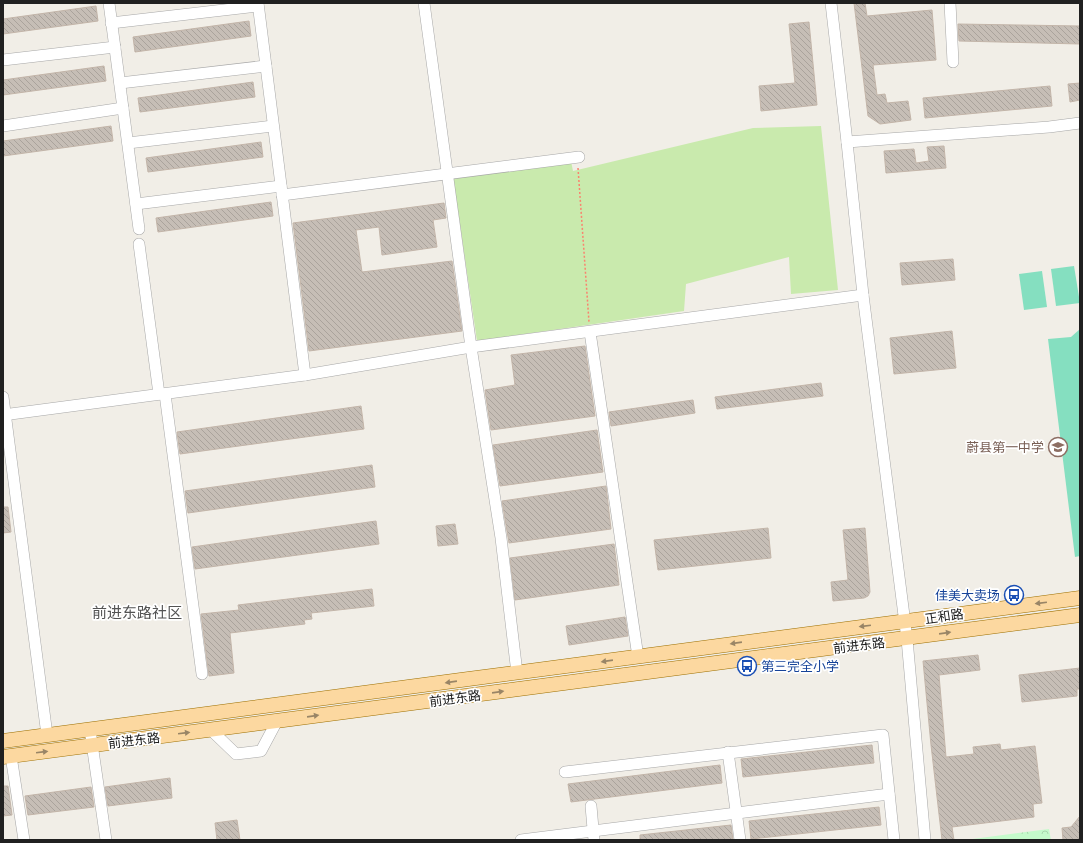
<svg xmlns="http://www.w3.org/2000/svg" width="1083" height="843" viewBox="0 0 1083 843" font-family="'Source Sans 3','Noto Sans SC',sans-serif">
<style>
.grass{fill:#c9eaad}
.park{fill:url(#park-crowns)}
.pitch{fill:#85dfc0}
.building{fill:url(#building-back-hatch);stroke:#c3b5a9}
.lines{fill:none;stroke-linecap:round;stroke-linejoin:round}
.minor-casing{stroke:#a7a7a7;stroke-width:12}
.major-casing{stroke:#9c6f00;stroke-width:15}
.path{stroke:#fa836e;stroke-width:1.5;stroke-dasharray:2 2;stroke-linecap:butt}
.minor{stroke:#fff;stroke-width:11}
.major{stroke:#fcd8a0;stroke-width:14}
.oneway{fill:#998566}
.labels{text-anchor:middle;stroke-width:3.5;stroke-linejoin:round;paint-order:stroke}
.education-label{font-size:13px;fill:#785e54;stroke:#fff;text-anchor:end}
.transit-label{font-size:13px;fill:#164399;stroke:#fff;text-anchor:end}
.street-label{font-size:13px;fill:#202020;stroke:#fff}
.quarter-label{font-size:15px;fill:#535353;stroke:#fff}
</style>
<defs>
<pattern id="park-crowns" width="20" height="18" patternUnits="userSpaceOnUse"><rect width="20" height="18" fill="#c5facb"/><path d="M2 6a3 3 0 1 1 6 0M12 15a3 3 0 1 1 6 0" fill="none" stroke="#a9d6ae"/></pattern>
<pattern id="building-back-hatch" width="6" height="6" patternUnits="userSpaceOnUse"><rect width="6" height="6" fill="#c6beb6"/><path d="M-1 5l2 2M0 0l6 6M5-1l2 2" fill="none" stroke="#aaa39c"/></pattern>
</defs>
<rect width="100%" height="100%" fill="#f1eee7"/>
<polygon class="grass" points="821,126 838,290 791,294 789,257 686,284 684,311 477,341 453,177 571,161 573,171 753,128"/>
<polygon class="park" points="1049,829 1051,840 965,840"/>
<g class="pitch">
<polygon points="1074,266 1080,303 1056,306 1051,269"/>
<polygon points="1042,271 1047,307 1024,310 1019,274"/>
<polygon points="1080,329 1080,556 1075,557 1048,339 1071,337"/>
</g>
<g class="building">
<polygon points="854,3 865,3 867,16 932,10 936,60 873,65 877,95 885,94 887,103 908,101 911,120 880,124 868,116"/>
<polygon points="96,6 98,21 3,34 3,19"/>
<polygon points="249,21 251,36 135,52 133,37"/>
<polygon points="809,22 817,105 761,111 759,86 795,83 789,24"/>
<polygon points="958,24 1080,26 1080,44 959,41"/>
<polygon points="104,66 106,81 3,95 3,80"/>
<polygon points="253,82 255,97 140,112 138,98"/>
<polygon points="1080,83 1080,100 1070,102 1068,84"/>
<polygon points="1050,86 1052,106 925,118 923,98"/>
<polygon points="111,126 113,141 3,156 3,141"/>
<polygon points="261,142 263,157 148,172 146,158"/>
<polygon points="944,146 946,168 886,173 884,151 914,149 916,163 929,161 927,147"/>
<polygon points="271,202 273,216 158,232 156,218"/>
<polygon points="444,203 446,218 433,220 437,247 382,255 379,227 356,230 362,272 452,261 462,331 309,351 293,223"/>
<polygon points="953,259 955,280 902,285 900,263"/>
<polygon points="952,331 956,368 894,374 890,338"/>
<polygon points="585,346 595,416 491,430 485,390 515,385 511,355"/>
<polygon points="821,383 823,396 717,409 715,397"/>
<polygon points="693,400 695,413 611,426 609,412"/>
<polygon points="361,406 364,429 180,454 177,432"/>
<polygon points="597,430 603,472 500,486 493,445"/>
<polygon points="372,465 375,487 188,513 185,491"/>
<polygon points="606,486 611,529 509,543 502,501"/>
<polygon points="3,507 8,507 11,532 3,533"/>
<polygon points="376,521 379,544 195,569 192,547"/>
<polygon points="455,524 458,544 438,546 436,526"/>
<polygon points="768,528 771,558 658,570 654,540"/>
<polygon points="865,528 870,592 868,596 864,598 833,601 831,582 848,580 843,530"/>
<polygon points="614,544 619,585 515,600 510,558"/>
<polygon points="372,589 374,606 311,613 312,619 304,620 305,624 230,633 234,673 209,676 201,614 239,610 238,605"/>
<polygon points="625,617 628,636 569,645 566,626"/>
<polygon points="978,655 980,670 939,675 946,757 974,754 973,747 1000,744 1001,750 1035,746 1042,803 1033,804 1034,817 952,827 954,840 942,840 931,745 923,661"/>
<polygon points="1080,668 1080,689 1077,689 1077,696 1022,702 1019,675"/>
<polygon points="872,745 874,763 743,777 741,759"/>
<polygon points="720,765 722,783 571,802 568,784"/>
<polygon points="170,778 172,798 108,806 105,787"/>
<polygon points="3,786 8,786 12,815 3,816"/>
<polygon points="91,787 94,807 28,815 25,796"/>
<polygon points="879,807 881,825 751,839 749,821"/>
<polygon points="1080,816 1080,840 1063,840 1062,828 1071,827"/>
<polygon points="237,820 240,840 217,840 215,823"/>
<polygon points="731,825 733,840 640,840 640,835"/>
</g>
<g class="lines">
<g class="minor-casing">
<g id="minor">
<polyline points="109,3 139,229"/>
<polyline points="258,3 305,375"/>
<polyline points="424,3 471,347 501,538 517,673"/>
<polyline points="831,3 847,142 863,295 907,639 925,840"/>
<polyline points="950,3 953,62"/>
<polyline points="111,23 258,6"/>
<polyline points="3,60 115,47"/>
<polyline points="120,83 266,66"/>
<polyline points="3,126 123,108"/>
<polyline points="847,142 1049,127 1080,123"/>
<polyline points="128,143 273,126"/>
<polyline points="282,195 579,157"/>
<polyline points="136,204 281,186"/>
<polyline points="139,244 159,394"/>
<polyline points="590,332 638,657"/>
<polyline points="165,394 202,674"/>
<polyline points="3,397 47,735"/>
<polyline points="3,415 305,375 471,347 863,295"/>
<polyline points="90,730 106,840"/>
<polyline points="211,730 236,754 261,751 277,721"/>
<polyline points="728,752 740,840"/>
<polyline points="11,756 24,840"/>
<polyline points="565,772 883,735 894,840"/>
<polyline points="591,806 594,840"/>
<polyline points="521,840 889,794"/>
</g>
</g>
<g class="major-casing">
<g id="major">
<path d="M3,741C362,694 721,644 1080,598"/>
<polyline points="3,757 1080,615"/>
</g>
</g>
<polyline class="path" points="578,168 589,322"/>
<use href="#minor" class="minor"/>
<use href="#major" class="major"/>
</g>
<defs><path id="oneway-solid" d="M-6-.8H1V-3.2L6.5 0L1 3.2V.8H-6Z"/></defs>
<g class="oneway">
<use href="#oneway-solid" transform="translate(1041 603) rotate(173)"/>
<use href="#oneway-solid" transform="translate(865 626) rotate(173)"/>
<use href="#oneway-solid" transform="translate(945 633) rotate(-8)"/>
<use href="#oneway-solid" transform="translate(736 643) rotate(172)"/>
<use href="#oneway-solid" transform="translate(607 661) rotate(172)"/>
<use href="#oneway-solid" transform="translate(451 682) rotate(172)"/>
<use href="#oneway-solid" transform="translate(498 692) rotate(-8)"/>
<use href="#oneway-solid" transform="translate(313 716) rotate(-8)"/>
<use href="#oneway-solid" transform="translate(184 733) rotate(-7)"/>
<use href="#oneway-solid" transform="translate(42 752) rotate(-7)"/>
</g>
<defs>
<g id="school-ring" transform="scale(1)"><circle r="9.5" fill="#fff" stroke="#8d6e63" stroke-width="1.5"/><path d="M0-5L7-2L0 1L-7-2ZM-4 1L0 2.5L4 1V4Q0 6-4 4Z" fill="#8d6e63"/></g>
<g id="bus-ring" transform="scale(1)"><circle r="9.5" fill="#fff" stroke="#1a4fb4" stroke-width="1.5"/><path d="M-5-6H5V4H4V6H2V4H-2V6H-4V4H-5ZM-3.5-4V0h7V-4ZM-3.5 1.2v1.5H-2V1.2ZM2 1.2v1.5H3.5V1.2Z" fill="#1a4fb4"/></g>
</defs>
<g fill-rule="evenodd">
<use href="#school-ring" x="1058" y="447"/>
<use href="#bus-ring" x="1014" y="595"/>
<use href="#bus-ring" x="747" y="666"/>
</g>
<g class="labels">
<g class="education-label">
<text x="1044" y="452">蔚县第一中学</text>
</g>
<g class="transit-label">
<text x="1000" y="600">佳美大卖场</text>
<text x="761" y="671" text-anchor="start">第三完全小学</text>
</g>
<g class="street-label">
<text transform="translate(944 616) rotate(-8)" y="5">正和路</text>
<text transform="translate(859 645) rotate(-7)" y="5">前进东路</text>
<text transform="translate(455 698) rotate(-8)" y="5">前进东路</text>
<text transform="translate(134 740) rotate(-7)" y="5">前进东路</text>
</g>
<g class="quarter-label">
<text x="137" y="618">前进东路社区</text>
</g>
</g>
<rect width="1083" height="843" fill="none" stroke="#202020" stroke-width="8"/>
</svg>
